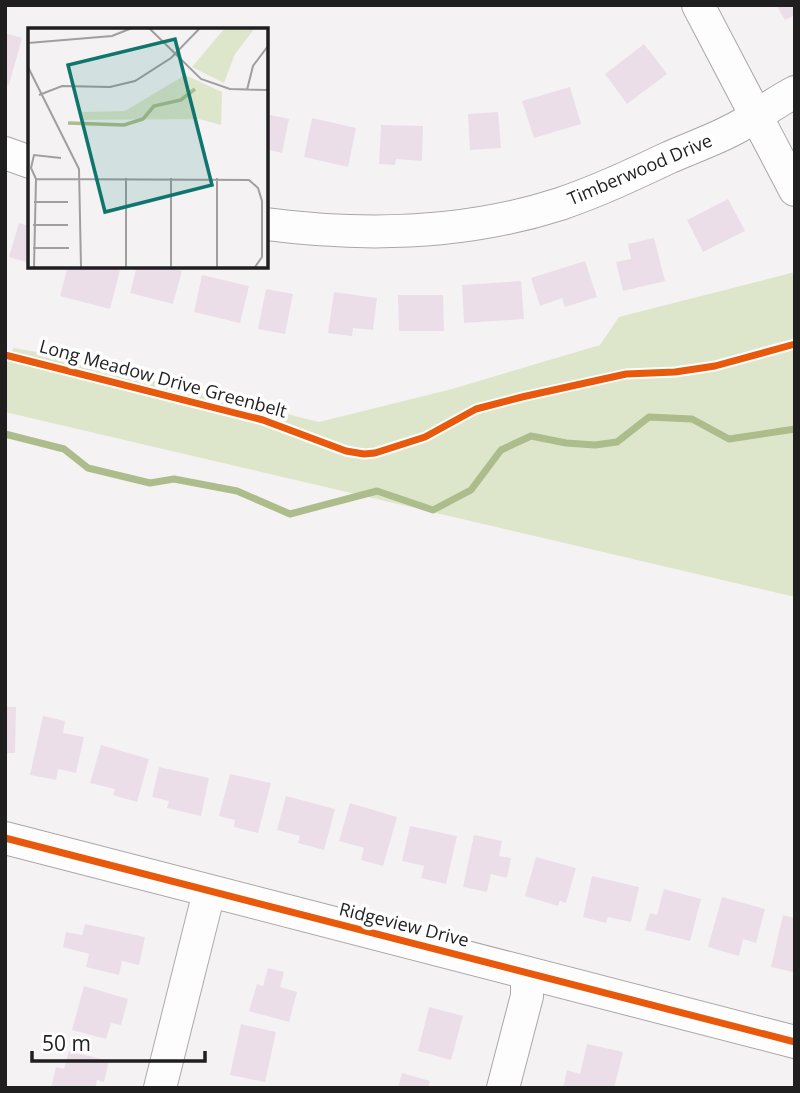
<svg xmlns="http://www.w3.org/2000/svg" width="800" height="1093" viewBox="0 0 800 1093" font-family="'Open Sans',sans-serif">
<style>
.green{fill:#dde6cb}
.lines{fill:none;stroke-linecap:round;stroke-linejoin:round}
.stream{stroke:#acbc8b;stroke-width:7}
.building{fill:#ecdee8}
.minor-casing{stroke:#aaa7a9;stroke-width:34}
.minor{stroke:#fefdfd;stroke-width:32}
.cycleway-casing{stroke:#fff;stroke-width:11}
.cycleway{stroke:#e8590c;stroke-width:7}
.labels{text-anchor:middle;stroke-width:7;stroke-linejoin:round;paint-order:stroke}
.street-label{font-size:18px;fill:#201f20;stroke:#fff}
.inset-river{fill:none;stroke:#acbc8b;stroke-width:3.5}
.inset-road{fill:none;stroke:#a09e9f;stroke-width:2}
.view{fill:#0f766e;fill-opacity:0.15;stroke:#0f766e;stroke-width:3.5}
.inset-edge{fill:none;stroke:#201f20;stroke-width:3.5}
</style>
<rect width="100%" height="100%" fill="#f5f2f4"/>
<polygon class="green" points="795,272 795,597 5,412 5,360 14,348 48,354 319,422 452,389 600,345 619,317"/>
<g class="lines">
<polyline class="stream" points="5,434 64,449 88,468 150,483 174,479 237,491 290,514 377,491 433,510 471,490 501,450 531,436 566,443 595,445 617,442 649,417 692,419 729,439 795,429"/>
</g>
<g class="building">
<polygon points="776,5 795,5 795,15 785,20"/>
<polygon points="5,33 22,38 9,85 5,84"/>
<polygon points="644,44 667,74 627,104 605,74"/>
<polygon points="570,87 581,124 534,138 522,101"/>
<polygon points="498,112 501,148 470,150 468,114"/>
<polygon points="266,114 289,119 282,153 266,149"/>
<polygon points="312,118 356,128 348,167 304,157"/>
<polygon points="381,125 423,126 422,161 396,159 395,165 379,164"/>
<polygon points="728,199 745,231 703,252 687,220"/>
<polygon points="19,223 30,226 30,263 9,257"/>
<polygon points="654,238 665,281 623,291 616,262 631,259 628,244"/>
<polygon points="585,261 597,297 565,307 562,298 540,306 531,278"/>
<polygon points="68,266 121,266 110,309 60,296"/>
<polygon points="137,266 164,266 182,271 173,304 130,293"/>
<polygon points="202,275 249,286 240,323 194,312"/>
<polygon points="521,281 524,319 464,323 462,285"/>
<polygon points="266,289 293,294 285,334 258,329"/>
<polygon points="334,292 377,298 373,330 353,328 352,336 328,333"/>
<polygon points="398,295 443,295 444,331 399,331"/>
<polygon points="5,707 16,707 15,753 5,753"/>
<polygon points="43,716 65,721 63,733 84,737 76,773 58,769 56,780 30,775"/>
<polygon points="101,745 149,759 137,802 113,795 115,789 90,783"/>
<polygon points="159,767 209,778 201,816 167,808 169,801 152,797"/>
<polygon points="230,774 271,783 258,833 234,827 235,820 219,816"/>
<polygon points="286,796 335,809 324,850 298,843 300,836 277,830"/>
<polygon points="350,803 397,817 383,866 361,860 364,848 339,841"/>
<polygon points="410,826 457,836 446,884 421,878 424,866 402,861"/>
<polygon points="474,835 502,841 499,856 511,858 507,878 491,874 487,892 463,887"/>
<polygon points="536,857 576,868 566,903 560,901 558,906 525,896"/>
<polygon points="592,876 639,887 631,922 608,917 606,923 583,917"/>
<polygon points="664,889 701,899 690,941 645,930 650,913 657,915"/>
<polygon points="722,897 765,909 756,943 743,939 739,956 708,947"/>
<polygon points="783,915 795,918 793,972 771,967"/>
<polygon points="85,924 145,937 139,965 122,961 119,975 86,967 89,954 63,947 66,932 82,935"/>
<polygon points="268,968 284,972 280,987 297,992 289,1022 249,1011 257,984 263,986"/>
<polygon points="84,986 128,999 121,1025 111,1023 106,1039 72,1030"/>
<polygon points="429,1007 463,1016 451,1060 418,1051"/>
<polygon points="241,1024 276,1032 265,1082 230,1075"/>
<polygon points="587,1044 623,1052 614,1088 563,1088 567,1070 580,1074"/>
<polygon points="69,1051 109,1061 104,1082 97,1080 95,1088 51,1088 56,1067 64,1069"/>
<polygon points="402,1073 430,1081 428,1088 398,1088"/>
</g>
<g class="lines">
<g class="minor-casing">
<g id="minor">
<polyline points="698,5 795,190"/>
<polyline points="5,153 30,162"/>
<path d="M266,224C365,237 464,235 560,204C598,191 632,175 668,158C690,148 714,140 736,128C756,117 774,103 795,92"/>
<polyline points="5,838 795,1042"/>
<polyline points="160,1088 209,892"/>
<polyline points="503,1088 527,996 527,973"/>
</g>
</g>
<use href="#minor" class="minor"/>
<g class="cycleway-casing">
<g id="cycleway">
<polyline points="5,355 263,420 346,451 364,454 375,453 425,437 476,409 522,397 626,374 675,372 715,366 795,344"/>
<polyline points="5,838 795,1042"/>
</g>
</g>
<use href="#cycleway" class="cycleway"/>
</g>
<g class="labels">
<g class="street-label">
<text transform="translate(640 170) rotate(-23)" y="6">Timberwood Drive</text>
<text transform="translate(163 379) rotate(15)" y="6">Long Meadow Drive Greenbelt</text>
<text transform="translate(404 925) rotate(14)" y="6">Ridgeview Drive</text>
</g>
</g>
<g transform="translate(28 28)">
<rect width="240" height="240" fill="#f5f2f4"/>
<path d="M197,0H227L207,26L196,55L164,39ZM157,47L194,64L193,97L171,91L53,92L54,84L97,83Z" fill="#dde6cb"/>
<path class="inset-river" d="M40,95L96,97L115,91L126,78L153,72L167,61"/>
<path class="inset-road" d="M121,0L173,51L202,61L240,62M0,15L84,8L104,0M0,39L51,141L53,239M219,62L225,38L240,18M11,67L34,58L82,59L107,53L143,30L172,0M98,150V239M8,151L221,152L230,160L234,173V229L227,239M8,151L3,140L6,127L33,130M6,174H40M5,197H40M5,220H41M6,239L8,151M143,239V150M189,239V150"/>
<path class="view" d="M147,11L184,157L77,184L40,37Z"/>
<rect width="240" height="240" class="inset-edge"/>
</g>
<rect width="800" height="1093" fill="none" stroke="#201f20" stroke-width="14"/>
<path d="M32 1051v10h173v-10" fill="none" stroke="#201f20" stroke-width="3.5"/>
<text x="42" y="1051" font-size="21" fill="#201f20" stroke="#ffffff" stroke-width="5" paint-order="stroke">50 m</text>
</svg>
